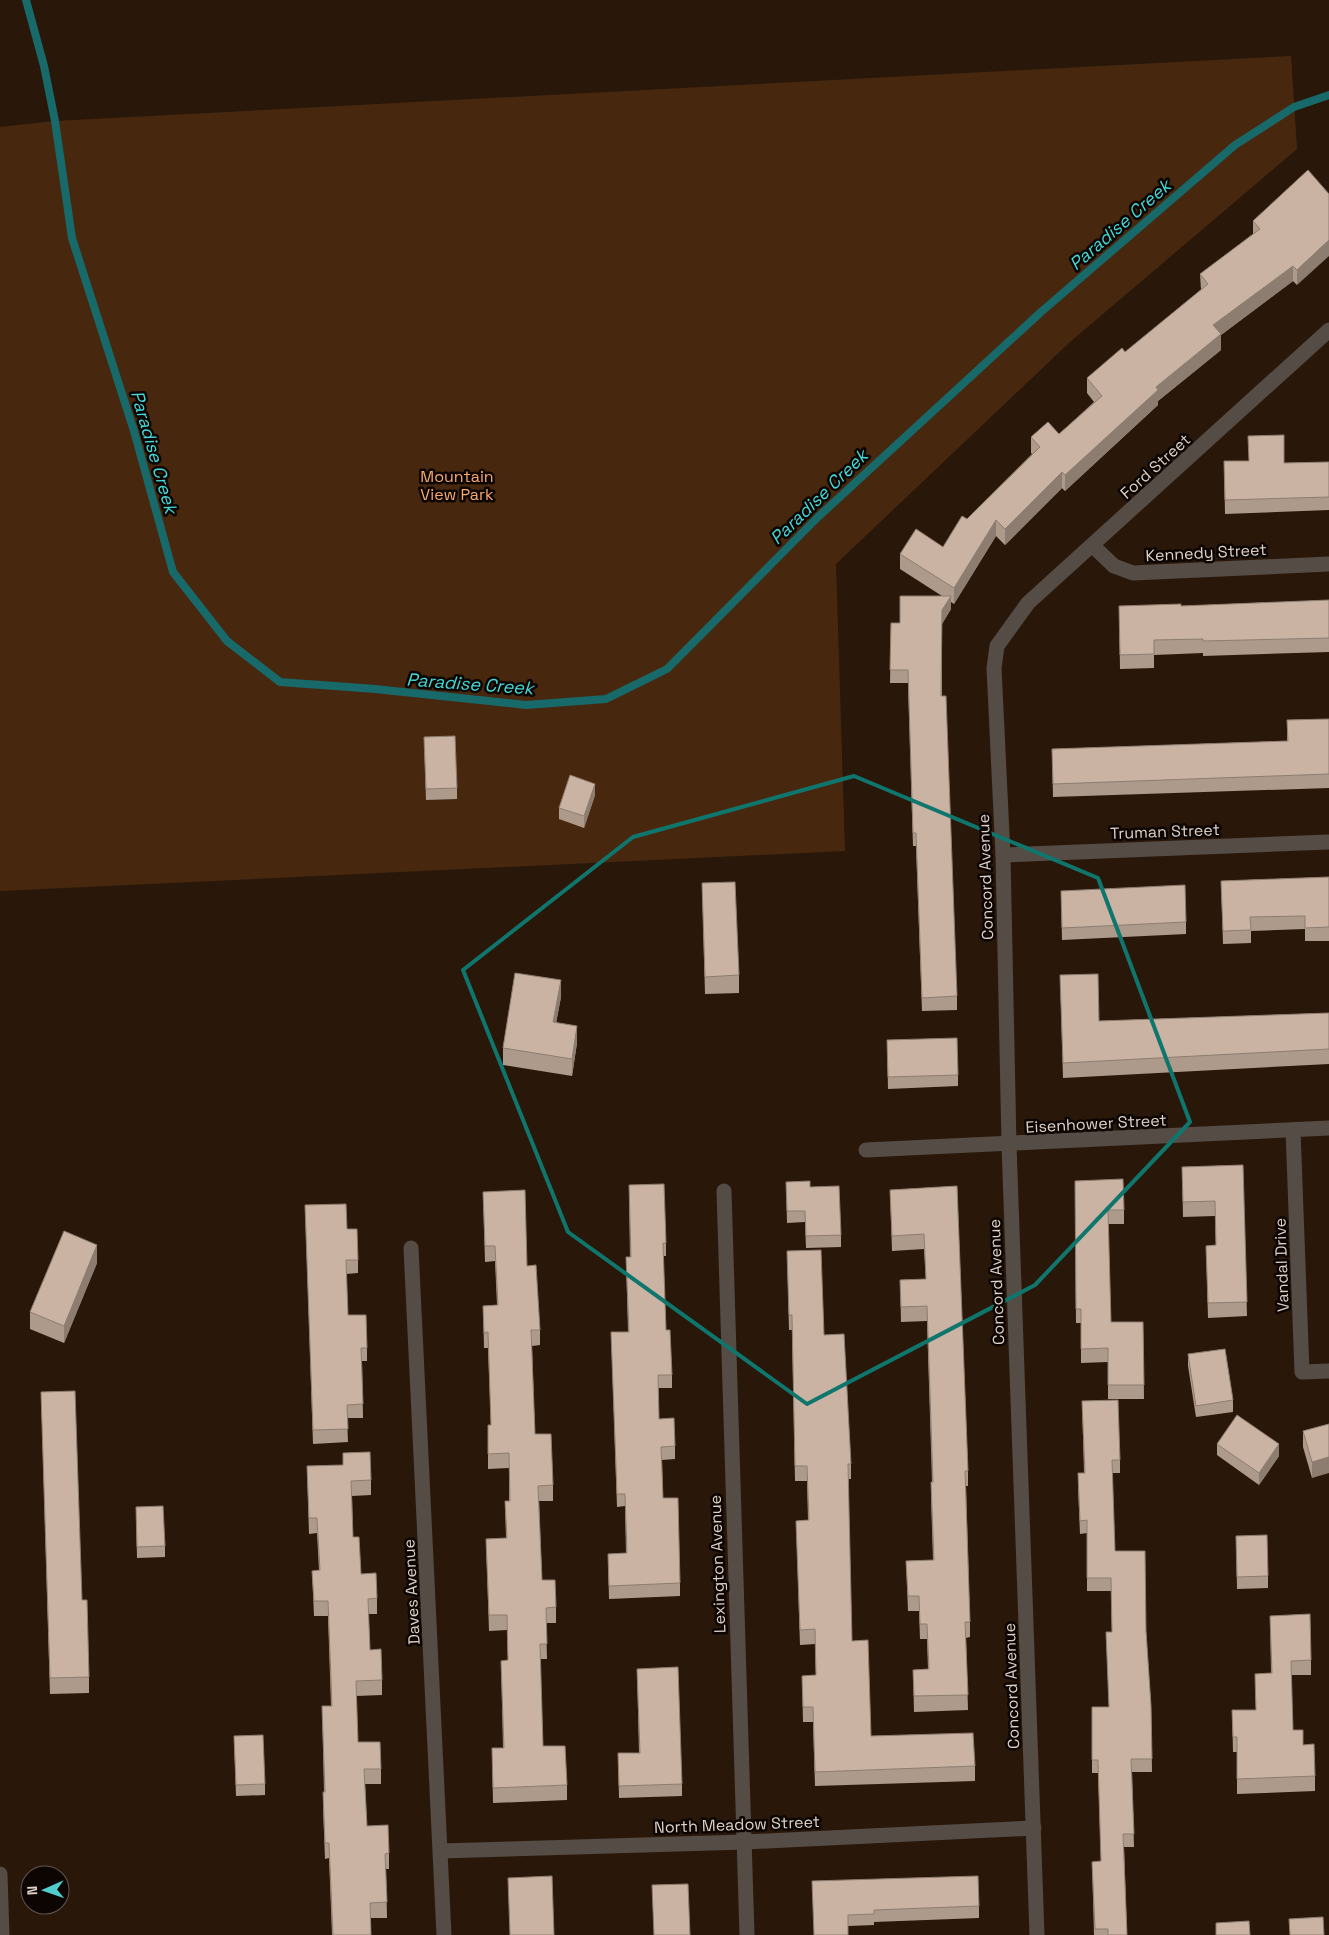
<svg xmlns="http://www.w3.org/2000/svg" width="1329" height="1935" viewBox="0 0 1329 1935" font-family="'Space Grotesk',sans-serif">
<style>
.green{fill:#47280f}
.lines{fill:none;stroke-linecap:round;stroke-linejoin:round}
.stream{stroke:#17696a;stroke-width:8}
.minor{stroke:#554c45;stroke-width:15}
.wall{fill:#ae9a8b}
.shaded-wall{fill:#8d7d71}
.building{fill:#cab3a2;stroke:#8d7d71}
.marked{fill:none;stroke:#0f766e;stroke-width:4;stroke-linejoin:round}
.labels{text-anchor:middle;stroke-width:5;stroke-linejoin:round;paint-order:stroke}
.street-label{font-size:16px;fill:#ddd1c8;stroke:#0c0502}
.park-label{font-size:16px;fill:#f9aa6b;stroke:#0c0502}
.water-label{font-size:18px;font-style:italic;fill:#42d9da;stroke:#0c0502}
</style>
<rect width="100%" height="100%" fill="#29180a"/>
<polygon class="green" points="1291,56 1297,149 1070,342 836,564 845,851 0,891 0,127 55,121"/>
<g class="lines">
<polyline class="stream" points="26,0 44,66 55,121 72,238 134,431 173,572 227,641 280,682 375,689 526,705 606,699 667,669 818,517 1041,312 1235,145 1294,107 1329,95"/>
<g class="minor">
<polyline points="1093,546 1114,566 1133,573 1329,564"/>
<polyline points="1003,855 1329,842"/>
<polyline points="1293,1130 1302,1372 1329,1371"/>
<polyline points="866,1150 1329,1128"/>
<polyline points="724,1191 747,1935"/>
<polyline points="411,1248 444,1935"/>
<polyline points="441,1851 745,1842 1034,1828"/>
<polyline points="0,1874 2,1935"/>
<polyline points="1037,1935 1009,1145 1003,855 994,668 997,646 1028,603 1329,330"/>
</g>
</g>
<g class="wall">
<polygon points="1308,170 1297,285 1293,281 1221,335 1221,350 1158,401 1158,405 1065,491 1062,488 1005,545 996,536 954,604 951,602 951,609 942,624 942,696 957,996 957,1010 922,1011 916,846 913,846 908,683 890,683 891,623 900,623 942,596 900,569 900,554 943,547 967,519 1032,454 1031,453 1031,437 1059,434 1094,402 1087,393 1087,378 1125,352 1201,290 1200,274 1253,234 1253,221"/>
<polygon points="1224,461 1284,463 1329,462 1329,510 1225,514"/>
<polygon points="1329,600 1329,652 1203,656 1203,653 1154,655 1154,668 1120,669 1119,606 1181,606"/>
<polygon points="1329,719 1329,788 1053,797 1052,749 1287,741 1287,720"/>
<polygon points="424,737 457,788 457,799 426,800"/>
<polygon points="595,795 584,828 559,819 559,808"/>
<polygon points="1329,877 1329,941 1305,941 1305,929 1251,931 1251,943 1223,944 1221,881"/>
<polygon points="702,883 739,975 739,993 705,994"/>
<polygon points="1061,891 1186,922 1186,934 1062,940"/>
<polygon points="1060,975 1099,1021 1329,1013 1329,1064 1063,1078"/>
<polygon points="561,997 556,1023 577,1043 572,1076 503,1065 503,1048"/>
<polygon points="887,1040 958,1075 958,1086 888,1089"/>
<polygon points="1243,1165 1247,1316 1208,1318 1206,1246 1216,1245 1215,1216 1183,1217 1182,1167"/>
<polygon points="1075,1181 1124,1210 1124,1224 1108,1224 1111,1322 1143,1322 1144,1399 1108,1399 1108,1362 1081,1363 1081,1323 1076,1323"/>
<polygon points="786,1182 810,1187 841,1235 841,1247 806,1248 805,1222 787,1223"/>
<polygon points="957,1186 968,1471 968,1486 966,1486 970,1622 970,1637 966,1638 968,1710 914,1712 913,1670 928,1669 927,1639 920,1639 919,1611 908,1611 906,1561 933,1560 931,1497 931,1482 932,1482 927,1321 901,1322 900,1280 926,1279 924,1249 892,1251 890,1190"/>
<polygon points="483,1192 527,1266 540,1330 540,1345 532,1346 535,1434 553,1485 553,1501 539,1501 542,1580 556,1607 556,1623 546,1623 547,1659 540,1659 543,1746 567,1785 567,1800 493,1803 492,1748 503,1748 501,1661 508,1660 507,1630 489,1631 486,1539 506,1538 505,1501 509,1501 509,1468 488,1469 488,1425 491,1425 488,1348 484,1348 483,1306 497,1305 495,1261 485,1262"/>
<polygon points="629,1197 666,1243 666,1256 663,1256 666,1330 672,1375 672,1388 658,1388 659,1419 675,1446 675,1459 662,1460 663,1498 680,1583 680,1596 609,1599 608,1554 626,1553 625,1506 617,1507 611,1332 628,1332 626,1257 630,1257"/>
<polygon points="305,1205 347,1229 358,1260 358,1273 346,1274 348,1315 367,1348 367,1361 362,1361 363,1418 347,1418 348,1442 313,1444"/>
<polygon points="787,1251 824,1335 851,1464 851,1479 848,1479 852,1641 871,1736 975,1766 975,1781 815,1786 813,1722 803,1722 802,1676 816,1675 815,1644 800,1645 796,1521 808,1520 807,1481 795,1481 792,1330 789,1330"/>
<polygon points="97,1263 64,1343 30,1329 30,1312"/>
<polygon points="1188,1354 1233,1400 1233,1412 1196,1417 1188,1366"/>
<polygon points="41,1392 89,1677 89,1693 50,1694"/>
<polygon points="1082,1401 1120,1460 1120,1473 1112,1473 1115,1551 1146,1631 1151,1706 1152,1772 1132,1772 1134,1847 1124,1847 1127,1935 1094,1935 1092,1862 1101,1861 1098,1773 1092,1773 1092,1707 1109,1707 1106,1632 1112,1632 1111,1591 1087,1591 1087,1533 1080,1534 1078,1486 1078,1473 1084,1473"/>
<polygon points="1329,1424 1312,1478 1303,1447 1303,1431"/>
<polygon points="1217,1444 1279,1456 1259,1485 1217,1455"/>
<polygon points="343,1453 371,1480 371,1495 352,1496 353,1537 361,1574 377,1598 377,1614 368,1614 370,1650 382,1680 382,1695 356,1696 358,1742 381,1769 381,1784 365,1784 367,1826 389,1853 389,1869 386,1869 387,1918 371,1918 371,1935 332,1935 329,1858 325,1859 323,1807 323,1792 324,1792 322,1706 331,1706 328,1616 314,1616 312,1571 319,1570 317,1533 309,1534 307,1466 343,1465"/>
<polygon points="136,1507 165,1546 165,1557 137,1558"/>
<polygon points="1236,1536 1268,1576 1268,1588 1237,1589"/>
<polygon points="1270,1616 1311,1660 1311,1675 1291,1675 1293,1730 1303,1745 1315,1776 1315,1791 1237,1794 1237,1752 1233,1752 1232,1710 1256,1710 1255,1674 1271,1673"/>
<polygon points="637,1669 682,1784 682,1796 619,1798 618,1753 639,1753"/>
<polygon points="234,1736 265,1784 265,1795 236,1796"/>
<polygon points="812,1892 979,1906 979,1918 874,1922 874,1925 848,1926"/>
</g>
<g class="shaded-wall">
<polygon points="1329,240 1329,256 1297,285 1297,270"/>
<polygon points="1293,266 1293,281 1221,335 1221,350 1158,401 1158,405 1065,491 1065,475 1213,325"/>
<polygon points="1062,472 1062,488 1005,545 1005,529"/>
<polygon points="996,520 996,536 954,604 954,588"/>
<polygon points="951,596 951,609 942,624 942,610"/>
<polygon points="595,784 595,795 584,828 584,816"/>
<polygon points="561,980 561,997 553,1039 553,1022"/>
<polygon points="577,1026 577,1043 572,1076 572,1059"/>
<polygon points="97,1245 97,1263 64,1343 64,1326"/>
<polygon points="1279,1444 1279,1456 1259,1485 1259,1473"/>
<polygon points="1329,1457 1329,1473 1312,1478 1312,1462"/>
</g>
<g class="building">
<polygon points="1308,170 1329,194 1329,240 1297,270 1293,266 1213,325 1221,334 1156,387 1158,390 1065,475 1062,472 1005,529 996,520 954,588 900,554 916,529 943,547 962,516 967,519 1040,447 1031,437 1048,422 1059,434 1102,396 1087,378 1122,348 1125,352 1208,284 1200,274 1260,229 1253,221"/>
<polygon points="1284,435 1284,463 1329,462 1329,497 1225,500 1224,461 1249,461 1248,436"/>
<polygon points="900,596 951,596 942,610 941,696 946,696 957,996 922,998 916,833 913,833 908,670 890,670 891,623 900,623"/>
<polygon points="1329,600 1329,638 1203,641 1203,639 1154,640 1154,654 1120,655 1119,606 1181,604 1181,606"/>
<polygon points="1329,719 1329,774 1053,784 1052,749 1288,741 1287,720"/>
<polygon points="455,736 457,788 426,789 424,737"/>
<polygon points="570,775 595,784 584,816 559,808"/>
<polygon points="1329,877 1329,927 1305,928 1305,916 1250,917 1251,930 1223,931 1221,881"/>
<polygon points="735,882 739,975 705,977 702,883"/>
<polygon points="1185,885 1186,922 1062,928 1061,891"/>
<polygon points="515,973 561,980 553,1022 577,1026 572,1059 503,1048"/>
<polygon points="1098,974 1099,1021 1329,1013 1329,1049 1063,1063 1060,975"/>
<polygon points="957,1038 958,1075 888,1077 887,1040"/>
<polygon points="1243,1165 1247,1302 1208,1303 1206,1246 1216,1245 1215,1201 1183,1202 1182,1167"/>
<polygon points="1123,1179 1124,1210 1108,1210 1111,1322 1143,1322 1144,1385 1108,1385 1108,1348 1081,1349 1081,1309 1076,1309 1075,1181"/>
<polygon points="810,1181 810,1187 839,1186 841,1235 806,1236 805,1211 787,1211 786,1182"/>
<polygon points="664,1184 666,1243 663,1243 666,1330 670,1330 672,1375 658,1375 659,1419 674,1418 675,1446 661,1447 663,1498 678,1498 680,1583 609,1586 608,1554 627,1553 625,1494 617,1494 611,1332 629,1332 626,1257 631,1257 629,1185"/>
<polygon points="957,1186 968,1471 965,1471 970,1622 965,1622 968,1695 914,1696 913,1670 929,1669 927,1624 920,1624 919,1596 908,1596 906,1561 934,1560 931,1482 933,1482 927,1306 901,1307 900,1280 926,1279 924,1234 892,1236 890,1190"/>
<polygon points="525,1190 527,1266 536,1265 540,1330 531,1330 535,1434 551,1434 553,1485 538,1486 542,1580 555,1580 556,1607 546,1608 547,1644 540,1644 543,1746 565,1746 567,1785 493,1788 492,1748 504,1748 501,1661 508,1660 507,1615 489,1615 486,1539 507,1538 505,1501 510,1501 509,1453 488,1454 488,1425 491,1425 488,1332 484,1333 483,1306 498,1305 495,1246 485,1246 483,1192"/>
<polygon points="346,1204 347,1229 357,1229 358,1260 346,1260 348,1315 366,1315 367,1348 361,1348 363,1404 347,1405 348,1429 313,1430 305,1205"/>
<polygon points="64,1231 97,1245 64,1326 30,1312"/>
<polygon points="821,1250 824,1335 844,1334 851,1464 848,1464 852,1641 868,1640 871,1736 973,1733 975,1766 815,1772 813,1707 803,1707 802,1676 816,1675 815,1629 800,1630 796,1521 809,1520 807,1466 795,1466 792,1315 789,1315 787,1251"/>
<polygon points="1225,1349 1233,1400 1196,1406 1188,1354"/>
<polygon points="75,1391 82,1600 87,1600 89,1677 50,1678 41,1392"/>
<polygon points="1118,1400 1120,1460 1112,1460 1115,1551 1145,1551 1146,1631 1151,1706 1152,1759 1131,1759 1134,1834 1123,1834 1127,1935 1108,1935 1108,1929 1095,1929 1092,1862 1101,1861 1098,1760 1092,1760 1092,1707 1109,1707 1106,1632 1112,1632 1111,1578 1087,1578 1087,1520 1080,1521 1078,1473 1085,1473 1082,1401"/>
<polygon points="1237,1415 1279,1444 1259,1473 1217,1444"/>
<polygon points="1329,1424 1329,1457 1312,1462 1303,1431"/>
<polygon points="370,1452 371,1480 351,1481 353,1537 359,1537 361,1574 376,1573 377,1598 368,1599 370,1650 381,1649 382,1680 356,1681 358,1742 380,1742 381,1769 364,1769 367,1826 388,1825 389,1853 385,1854 387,1902 370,1903 371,1935 333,1935 329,1843 325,1843 323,1792 325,1792 322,1706 332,1706 328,1601 314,1601 312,1571 320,1570 317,1518 309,1518 307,1466 343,1465 343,1453"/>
<polygon points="163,1506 165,1546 137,1547 136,1507"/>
<polygon points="1267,1535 1268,1576 1237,1577 1236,1536"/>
<polygon points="1310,1614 1311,1660 1291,1661 1293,1730 1303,1730 1303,1745 1314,1744 1315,1776 1237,1779 1237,1737 1233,1737 1232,1710 1256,1710 1255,1674 1272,1673 1270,1616"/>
<polygon points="678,1667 682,1784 619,1786 618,1753 640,1753 637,1669"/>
<polygon points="263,1735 265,1784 236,1785 234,1736"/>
<polygon points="552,1876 554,1935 510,1935 508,1878"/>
<polygon points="978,1876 979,1906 874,1910 874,1914 848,1915 848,1935 814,1935 812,1881"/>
<polygon points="688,1884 690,1935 654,1935 652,1885"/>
<polygon points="1323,1917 1324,1935 1290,1935 1289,1919"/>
<polygon points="1249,1921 1250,1935 1216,1935 1216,1923"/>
</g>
<path class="marked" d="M854,776L1098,878L1190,1122L1035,1285L807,1404L568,1232L463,970L633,837Z"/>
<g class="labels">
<g class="street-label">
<text transform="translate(1155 466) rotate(-42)" y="6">Ford Street</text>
<text transform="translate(1206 552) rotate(-3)" y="6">Kennedy Street</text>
<text transform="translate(1165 831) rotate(-2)" y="6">Truman Street</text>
<text transform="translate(985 877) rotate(-92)" y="6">Concord Avenue</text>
<text transform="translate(1096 1123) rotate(-3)" y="6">Eisenhower Street</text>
<text transform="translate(1281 1265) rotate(-92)" y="6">Vandal Drive</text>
<text transform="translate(996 1282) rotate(-92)" y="6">Concord Avenue</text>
<text transform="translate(717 1564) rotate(-92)" y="6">Lexington Avenue</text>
<text transform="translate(411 1592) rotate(-93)" y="6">Daves Avenue</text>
<text transform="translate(1011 1686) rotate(-92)" y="6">Concord Avenue</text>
<text transform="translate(737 1824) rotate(-2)" y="6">North Meadow Street</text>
</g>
<g class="park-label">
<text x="457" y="482">Mountain<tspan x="457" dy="18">View Park</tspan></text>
</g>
<g class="water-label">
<text transform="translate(1120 225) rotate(-41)" y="6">Paradise Creek</text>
<text transform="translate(154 452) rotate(74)" y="6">Paradise Creek</text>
<text transform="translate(819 497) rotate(-44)" y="6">Paradise Creek</text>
<text transform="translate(470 684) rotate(4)" y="6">Paradise Creek</text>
</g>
</g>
<g transform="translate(45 1890) rotate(268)"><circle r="24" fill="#0c0502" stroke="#605751"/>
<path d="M0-4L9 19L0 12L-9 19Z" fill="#52cdce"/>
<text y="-8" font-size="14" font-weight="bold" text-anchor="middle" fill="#ddd1c8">N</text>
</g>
</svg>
